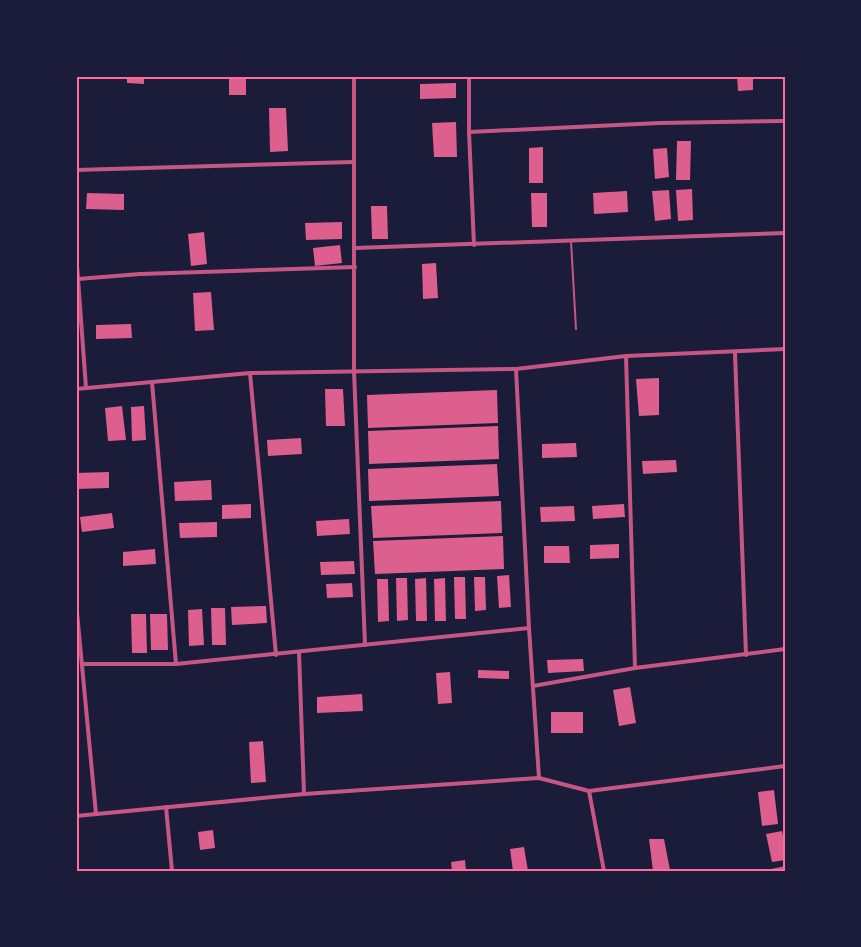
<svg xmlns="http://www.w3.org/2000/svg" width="861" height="947" viewBox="0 0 861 947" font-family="Commissioner,sans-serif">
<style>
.building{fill:#dd5f8e}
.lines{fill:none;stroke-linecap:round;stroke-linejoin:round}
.service{stroke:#c65784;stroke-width:2}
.minor{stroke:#c65784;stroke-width:4}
.neatline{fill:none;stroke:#ff6b9d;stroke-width:2}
</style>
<rect width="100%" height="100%" fill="#1b1b3a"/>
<g class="building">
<polygon points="127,76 144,76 144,84 127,83"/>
<rect x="229" y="76" width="17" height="19"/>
<polygon points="737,76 753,76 753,90 738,91"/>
<polygon points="456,83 456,98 420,99 420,84"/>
<polygon points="269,108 286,108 288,151 270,152"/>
<polygon points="456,122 457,157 434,157 432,123"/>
<polygon points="677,141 691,141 690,180 676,180"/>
<polygon points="543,147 543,183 529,183 529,148"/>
<polygon points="667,148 669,177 655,179 653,149"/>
<polygon points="692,189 693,220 678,221 676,190"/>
<polygon points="669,190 671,219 655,221 652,191"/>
<polygon points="627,191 628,212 594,214 593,193"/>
<polygon points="87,193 124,194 124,210 86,209"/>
<polygon points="531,193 547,193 547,227 532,227"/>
<polygon points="371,206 387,206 388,239 372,239"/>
<polygon points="342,222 342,239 306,240 305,223"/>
<polygon points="204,232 207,264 191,266 188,234"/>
<polygon points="340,245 342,263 315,266 313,248"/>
<polygon points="436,263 438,298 423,299 422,264"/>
<polygon points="211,292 214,330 195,331 193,293"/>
<polygon points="131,324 132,338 96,339 96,325"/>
<polygon points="659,378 659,415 639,416 636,379"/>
<polygon points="325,389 343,389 345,426 326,426"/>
<polygon points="497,390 498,423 368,428 367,395"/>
<polygon points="122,406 126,440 108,441 105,408"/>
<polygon points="144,406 146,440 132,441 131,407"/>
<polygon points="498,426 499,459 369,464 368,431"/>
<polygon points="301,438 302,454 268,456 267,440"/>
<polygon points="576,443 577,457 542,458 542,444"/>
<polygon points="676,460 677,472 643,474 642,461"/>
<polygon points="497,464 499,496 369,501 368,469"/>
<polygon points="109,472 109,488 76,489 76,473"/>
<polygon points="211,480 212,500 175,501 174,482"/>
<polygon points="501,501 502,533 373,538 371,506"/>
<polygon points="251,504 251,518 222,519 222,505"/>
<polygon points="624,504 625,517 593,519 592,506"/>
<polygon points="574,506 575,521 541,522 540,507"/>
<polygon points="112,513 114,528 82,532 80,517"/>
<polygon points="349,519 350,534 317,536 316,521"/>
<polygon points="217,522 217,537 180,538 179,523"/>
<polygon points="503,536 504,569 375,574 373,541"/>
<polygon points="619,544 619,558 590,559 590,545"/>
<polygon points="544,546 569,546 570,563 544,563"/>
<polygon points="155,549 156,564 123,566 123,552"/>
<polygon points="354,561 355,574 321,575 320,562"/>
<polygon points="509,575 511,607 499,608 497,576"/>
<polygon points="454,577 465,577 466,619 455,619"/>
<polygon points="474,577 485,577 486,610 475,611"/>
<polygon points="396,578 407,578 408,620 397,621"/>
<polygon points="426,578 427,621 416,621 415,579"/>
<polygon points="445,578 446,621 435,621 434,579"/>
<polygon points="377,579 388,579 389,621 378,622"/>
<polygon points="352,583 353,597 327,598 326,584"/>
<polygon points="266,606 267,623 232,625 231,607"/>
<polygon points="211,608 225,608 226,645 212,645"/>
<polygon points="202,609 204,645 189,646 188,610"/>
<polygon points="131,614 146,614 147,653 132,653"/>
<polygon points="150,614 167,614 168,650 151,650"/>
<polygon points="583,659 584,671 548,673 547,660"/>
<polygon points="478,670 509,671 509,679 478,678"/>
<polygon points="450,672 452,703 438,704 436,673"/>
<polygon points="630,687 636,723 619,726 613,690"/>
<polygon points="362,694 363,711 317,713 317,697"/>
<rect x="551" y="712" width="32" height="21"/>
<polygon points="263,741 266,782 251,783 249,742"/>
<polygon points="774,790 778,824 762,826 758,792"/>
<polygon points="213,830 215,848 200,850 198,832"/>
<polygon points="782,831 785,846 785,860 772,862 766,834"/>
<polygon points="649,839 664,839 670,870 653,871"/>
<polygon points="524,847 528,871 513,871 510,849"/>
<polygon points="465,860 466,871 452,871 451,862"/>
</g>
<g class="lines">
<polyline class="service" points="571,241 576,329"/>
<g class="minor">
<polyline points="354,76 354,371 365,645"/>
<polyline points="469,76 469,132 474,245"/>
<polyline points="469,132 659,123 785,121"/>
<polyline points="76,170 353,162"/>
<polyline points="355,248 785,233"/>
<polyline points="76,254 78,279 140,274 355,267"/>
<polyline points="78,279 86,388"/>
<polyline points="735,353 746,655"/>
<polyline points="626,356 635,668"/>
<polyline points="516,369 529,628 539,778"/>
<polyline points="250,373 276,655"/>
<polyline points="152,382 176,664"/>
<polyline points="76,389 250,373 516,369 626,356 785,349"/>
<polyline points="76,602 96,814"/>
<polyline points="299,652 304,794"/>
<polyline points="83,664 176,664 529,628"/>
<polyline points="533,686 635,668 785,649"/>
<polyline points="589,791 604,871"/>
<polyline points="166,807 172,871"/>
<polyline points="76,816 304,794 539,778 589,791 785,766"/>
<polyline points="772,871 785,868"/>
</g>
</g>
<rect width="861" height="947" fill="none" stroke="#1b1b3a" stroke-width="155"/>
<rect x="78" y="78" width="706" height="792" class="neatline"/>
</svg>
